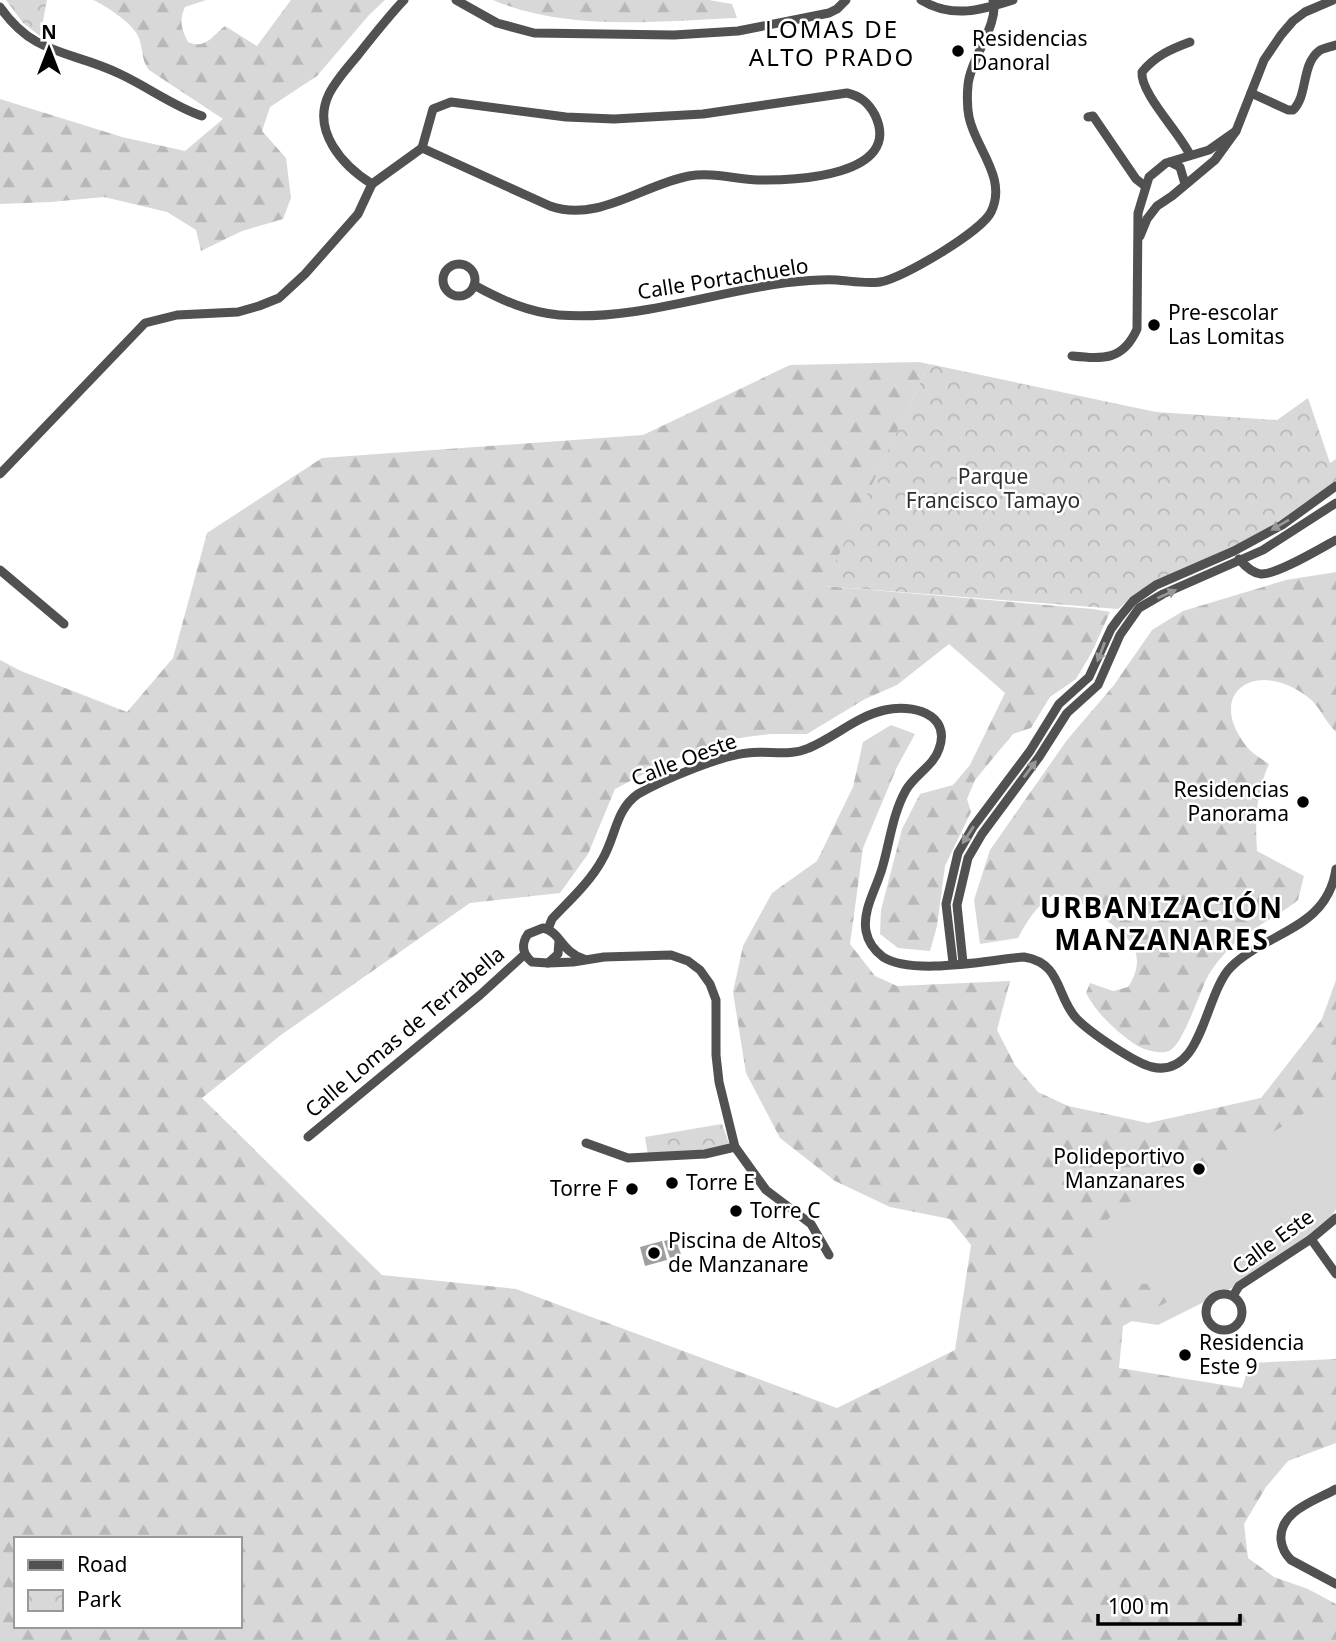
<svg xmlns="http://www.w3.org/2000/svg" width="1336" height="1642" viewBox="0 0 1336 1642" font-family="'Noto Sans',sans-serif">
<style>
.grass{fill:#d8d8d8}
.forest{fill:url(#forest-firs);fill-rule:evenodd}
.park{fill:url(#park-crowns)}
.water{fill:#9f9f9f}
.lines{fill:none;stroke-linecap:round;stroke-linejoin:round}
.street{stroke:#515151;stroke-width:9}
.oneway{fill:#979797}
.poi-dot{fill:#000;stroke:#fff;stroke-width:2.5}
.labels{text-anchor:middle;stroke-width:5;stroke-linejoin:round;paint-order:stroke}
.poi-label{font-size:21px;fill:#000;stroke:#fff;text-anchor:start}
.street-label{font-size:21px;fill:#000;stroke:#fff}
.park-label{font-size:21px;fill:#2f2f2f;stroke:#fff}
.quarter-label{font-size:24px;letter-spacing:2px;fill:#000;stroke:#fff}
.district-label{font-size:28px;font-weight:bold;letter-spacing:2px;fill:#000;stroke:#fff}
</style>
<defs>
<pattern id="forest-firs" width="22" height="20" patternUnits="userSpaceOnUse" patternTransform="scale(1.75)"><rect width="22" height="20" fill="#d8d8d8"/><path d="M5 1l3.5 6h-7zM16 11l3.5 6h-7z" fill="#b8b8b8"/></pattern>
<pattern id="park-crowns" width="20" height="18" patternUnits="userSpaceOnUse" patternTransform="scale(1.75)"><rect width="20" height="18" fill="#d8d8d8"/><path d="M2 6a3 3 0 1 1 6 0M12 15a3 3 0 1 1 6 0" fill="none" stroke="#b8b8b8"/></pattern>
</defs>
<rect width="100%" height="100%" fill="#fff"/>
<polygon class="grass" points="1336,1002 1336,1209 1321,1231 1232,1288 1158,1325 1063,1311 1134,1129 1261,1098"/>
<g class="forest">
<path d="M93,0H206L185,7C179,21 181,28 188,42C205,50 212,36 225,26L257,46L291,0H385L369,15L317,76L270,107L262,131L286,158L291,198L283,219L242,231L201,251L196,230L167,212L104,197L51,202L0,204V99L122,137L185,151L223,119L149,70C140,59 144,46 137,34C130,22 105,5 93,0Z"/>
<path d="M493,0H709L732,4L737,18C657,21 568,32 493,0Z"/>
<path d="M919,362L929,364L825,586L1093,609L1110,612L1092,652L1076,679L1050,697L1031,728L1013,734L975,780L967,799L971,812L945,866L937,926L930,951L898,948L880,934L881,910L902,829L920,794L953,785L970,765L1005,693L949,644L897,685L865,699L807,734H770L731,739L667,762L615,789L588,854L560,893L470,903L281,1035L202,1098L382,1275L516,1289L837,1408L955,1350L971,1245L950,1219L890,1207L835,1181L780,1138L746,1073L733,992L743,946L772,893L817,861L853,787L863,742L891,725L915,734L897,767L863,848L850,944L875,976L897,986L1010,981L997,1030L1015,1065L1038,1092L1068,1106L1148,1123L1261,1098L1290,1063L1322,1019L1336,980V1082L1318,1105L1223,1162L1144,1191L1108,1219L1088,1252L1107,1277L1130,1284L1177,1283L1176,1297L1123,1326L1119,1368L1242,1388L1250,1363L1336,1359V1443L1288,1461L1266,1487L1244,1524L1248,1558L1274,1577L1308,1589L1336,1604V1642H0V660L21,671L127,712L173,658L207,533L322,458L643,435L790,365ZM16,1539H240V1626H16Z"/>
<path d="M1336,572V732C1326,723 1320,707 1309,698C1258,657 1203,692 1247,747C1253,754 1262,759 1269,764C1256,794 1255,818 1257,851L1304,876L1298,900C1276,918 1248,929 1228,950C1221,957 1213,967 1208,976C1200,991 1183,1045 1169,1051C1159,1055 1141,1049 1133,1043C1114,1029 1098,1015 1086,993L1090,983L1113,991L1128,987C1153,949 1121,930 1092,911C1086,907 1080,901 1074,899C1068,896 1059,896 1052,896C1036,906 1027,921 1018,938L980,944L974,900L990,850L1067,740L1114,685L1152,630L1183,611L1286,580Z"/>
</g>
<g class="park">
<polygon points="6,0 47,0 40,36 23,23"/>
<polygon points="929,364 1156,412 1277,420 1308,398 1330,463 1336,459 1336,488 1273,531 1131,598 1118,609 824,586"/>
<polygon points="722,1124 730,1146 649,1161 645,1137"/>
</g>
<g class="water">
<polygon points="675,1238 681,1254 670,1258 664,1241"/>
<polygon points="662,1241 667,1260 645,1266 640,1247"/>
</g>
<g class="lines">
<g class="street">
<polyline points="456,0 497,23 534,33 674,35 738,31 829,13 837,9 846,0"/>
<path d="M921,0C952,19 982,10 1013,0"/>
<path d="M0,7C35,57 71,50 120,74C148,87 173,106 202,116"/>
<path d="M1190,42C1171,49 1155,56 1142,72C1140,93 1180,133 1190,155"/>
<path d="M847,93C860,96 868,102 875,115C904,176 794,181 758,180C735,179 712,172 689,176C642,185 598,223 550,206L422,148L433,109L451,102L566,117L614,119L703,114Z"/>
<path d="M1251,93L1288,110H1293C1308,96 1301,65 1319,51C1323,48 1331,47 1336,45"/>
<polyline points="1088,117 1093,116 1136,179 1145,186"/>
<polyline points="1170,162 1180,167 1185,184"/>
<path d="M372,184C343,166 311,131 329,94C336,80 348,67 358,55C373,36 388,17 404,0"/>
<polyline points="372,184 422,148"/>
<polyline points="1140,236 1147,219 1157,206 1172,196 1215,160 1236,131 1264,60 1281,35 1293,21 1305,12 1333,0"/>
<circle cx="459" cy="280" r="16"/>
<path d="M474,285C501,300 528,312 559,315C632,321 711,293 784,283C802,281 819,279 837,280C851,281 866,284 880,282C902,279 982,231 991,212C1008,178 975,148 969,117C967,107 967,96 968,85C970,59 1000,23 993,0"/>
<path d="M1072,356C1103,359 1123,361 1137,329L1138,213L1149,177L1166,163L1209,150L1236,131"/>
<polyline points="0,474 145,323 177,315 238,312 259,306 279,298 305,274 358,214 372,184"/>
<path d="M1239,559C1244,565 1253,573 1261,574C1277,575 1321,548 1336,540"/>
<polyline points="0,570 64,624"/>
<path d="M548,929L552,919C569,901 590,882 602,860C616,837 615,810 638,794C663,780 719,756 747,753C768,750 789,757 809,748C835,737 857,716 885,710C911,704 952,713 939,749C934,765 915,775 906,790C893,813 890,840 883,865C878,886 862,909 866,931C868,942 875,951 883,957C913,976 988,960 1024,957C1062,963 1056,996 1076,1018C1089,1032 1135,1063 1152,1067C1203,1079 1204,994 1231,967C1266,932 1327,930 1336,869"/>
<path d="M559,941L558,954L548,963L532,962C522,954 521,944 528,934L543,928C561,932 561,952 584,959"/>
<polyline points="548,963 573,962 604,957 671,955 688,961 700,970 710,984 716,1000 716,1055 719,1082 735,1147 766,1190 811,1224 829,1255"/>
<polyline points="953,963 946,904 958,853 973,827 1030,751 1059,704 1089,677 1111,629 1119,618 1133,601 1156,585 1234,551 1282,525 1336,486"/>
<polyline points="963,963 957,905 968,858 982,834 1039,757 1067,713 1098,685 1120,635 1139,608 1163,594 1263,550 1336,503"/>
<polyline points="308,1137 480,995 525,954"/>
<polyline points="586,1143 628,1158 705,1154 735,1147"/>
<polyline points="1311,1239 1336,1274"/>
<circle cx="1224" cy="1312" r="18"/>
<polyline points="1233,1296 1239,1286 1311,1239 1336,1218"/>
<path d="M1336,1489C1315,1501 1279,1511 1281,1540C1282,1549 1285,1554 1291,1560L1336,1584"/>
</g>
</g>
<defs><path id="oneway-solid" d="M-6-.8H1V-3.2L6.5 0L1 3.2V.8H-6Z" transform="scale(1.75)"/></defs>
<g class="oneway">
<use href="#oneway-solid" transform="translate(1280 525) rotate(150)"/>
<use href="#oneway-solid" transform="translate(1167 594) rotate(-24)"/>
<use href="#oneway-solid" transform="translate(1101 652) rotate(111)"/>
<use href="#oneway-solid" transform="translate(1030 769) rotate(-53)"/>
<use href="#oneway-solid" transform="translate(968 835) rotate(123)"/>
</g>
<g class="poi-dot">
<circle cx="958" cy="51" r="7"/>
<circle cx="1154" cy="325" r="7"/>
<circle cx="1303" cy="802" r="7"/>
<circle cx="1199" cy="1169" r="7"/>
<circle cx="672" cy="1183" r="7"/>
<circle cx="632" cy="1189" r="7"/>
<circle cx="736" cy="1211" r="7"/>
<circle cx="654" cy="1253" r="7"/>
<circle cx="1185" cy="1355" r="7"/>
</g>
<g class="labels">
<g class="poi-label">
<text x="972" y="46">Residencias<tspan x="972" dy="24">Danoral</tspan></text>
<text x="1168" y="320">Pre-escolar<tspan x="1168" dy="24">Las Lomitas</tspan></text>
<text x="1289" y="797" text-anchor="end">Residencias<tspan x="1289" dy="24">Panorama</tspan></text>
<text x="1185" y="1164" text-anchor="end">Polideportivo<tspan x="1185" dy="24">Manzanares</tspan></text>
<text x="686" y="1190">Torre E</text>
<text x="618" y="1196" text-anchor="end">Torre F</text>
<text x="750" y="1218">Torre C</text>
<text x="668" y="1248">Piscina de Altos<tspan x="668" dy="24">de Manzanare</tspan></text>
<text x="1199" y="1350">Residencia<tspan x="1199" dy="24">Este 9</tspan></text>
</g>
<g class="street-label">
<text transform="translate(723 279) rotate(-9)" y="7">Calle Portachuelo</text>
<text transform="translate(684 760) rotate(-21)" y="7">Calle Oeste</text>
<text transform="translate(405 1032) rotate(-40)" y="7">Calle Lomas de Terrabella</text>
<text transform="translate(1273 1242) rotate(-36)" y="7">Calle Este</text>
</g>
<g class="park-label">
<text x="993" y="484">Parque<tspan x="993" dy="24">Francisco Tamayo</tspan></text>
</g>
<g class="quarter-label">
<text x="832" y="38">LOMAS DE<tspan x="832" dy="28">ALTO PRADO</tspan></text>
</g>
<g class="district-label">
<text x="1162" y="918">URBANIZACIÓN<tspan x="1162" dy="32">MANZANARES</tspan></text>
</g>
</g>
<rect x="14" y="1537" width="228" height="91" fill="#ffffff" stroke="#999999" stroke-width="2"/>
<rect x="28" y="1560" width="35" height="10" fill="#515151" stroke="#999999" stroke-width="2"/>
<text x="77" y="1572" font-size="21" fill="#000000">Road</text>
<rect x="28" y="1590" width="35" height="21" fill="url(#park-crowns)" stroke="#999999" stroke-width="2"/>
<text x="77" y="1607" font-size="21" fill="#000000">Park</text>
<g transform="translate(49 49)" stroke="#ffffff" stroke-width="5" paint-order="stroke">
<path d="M0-5L12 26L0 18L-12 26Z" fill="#000000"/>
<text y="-10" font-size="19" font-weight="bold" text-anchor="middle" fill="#000000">N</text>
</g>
<path d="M1098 1614v10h142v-10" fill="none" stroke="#000000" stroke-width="3.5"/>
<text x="1108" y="1614" font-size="21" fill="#000000" stroke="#ffffff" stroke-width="5" paint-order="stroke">100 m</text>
</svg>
